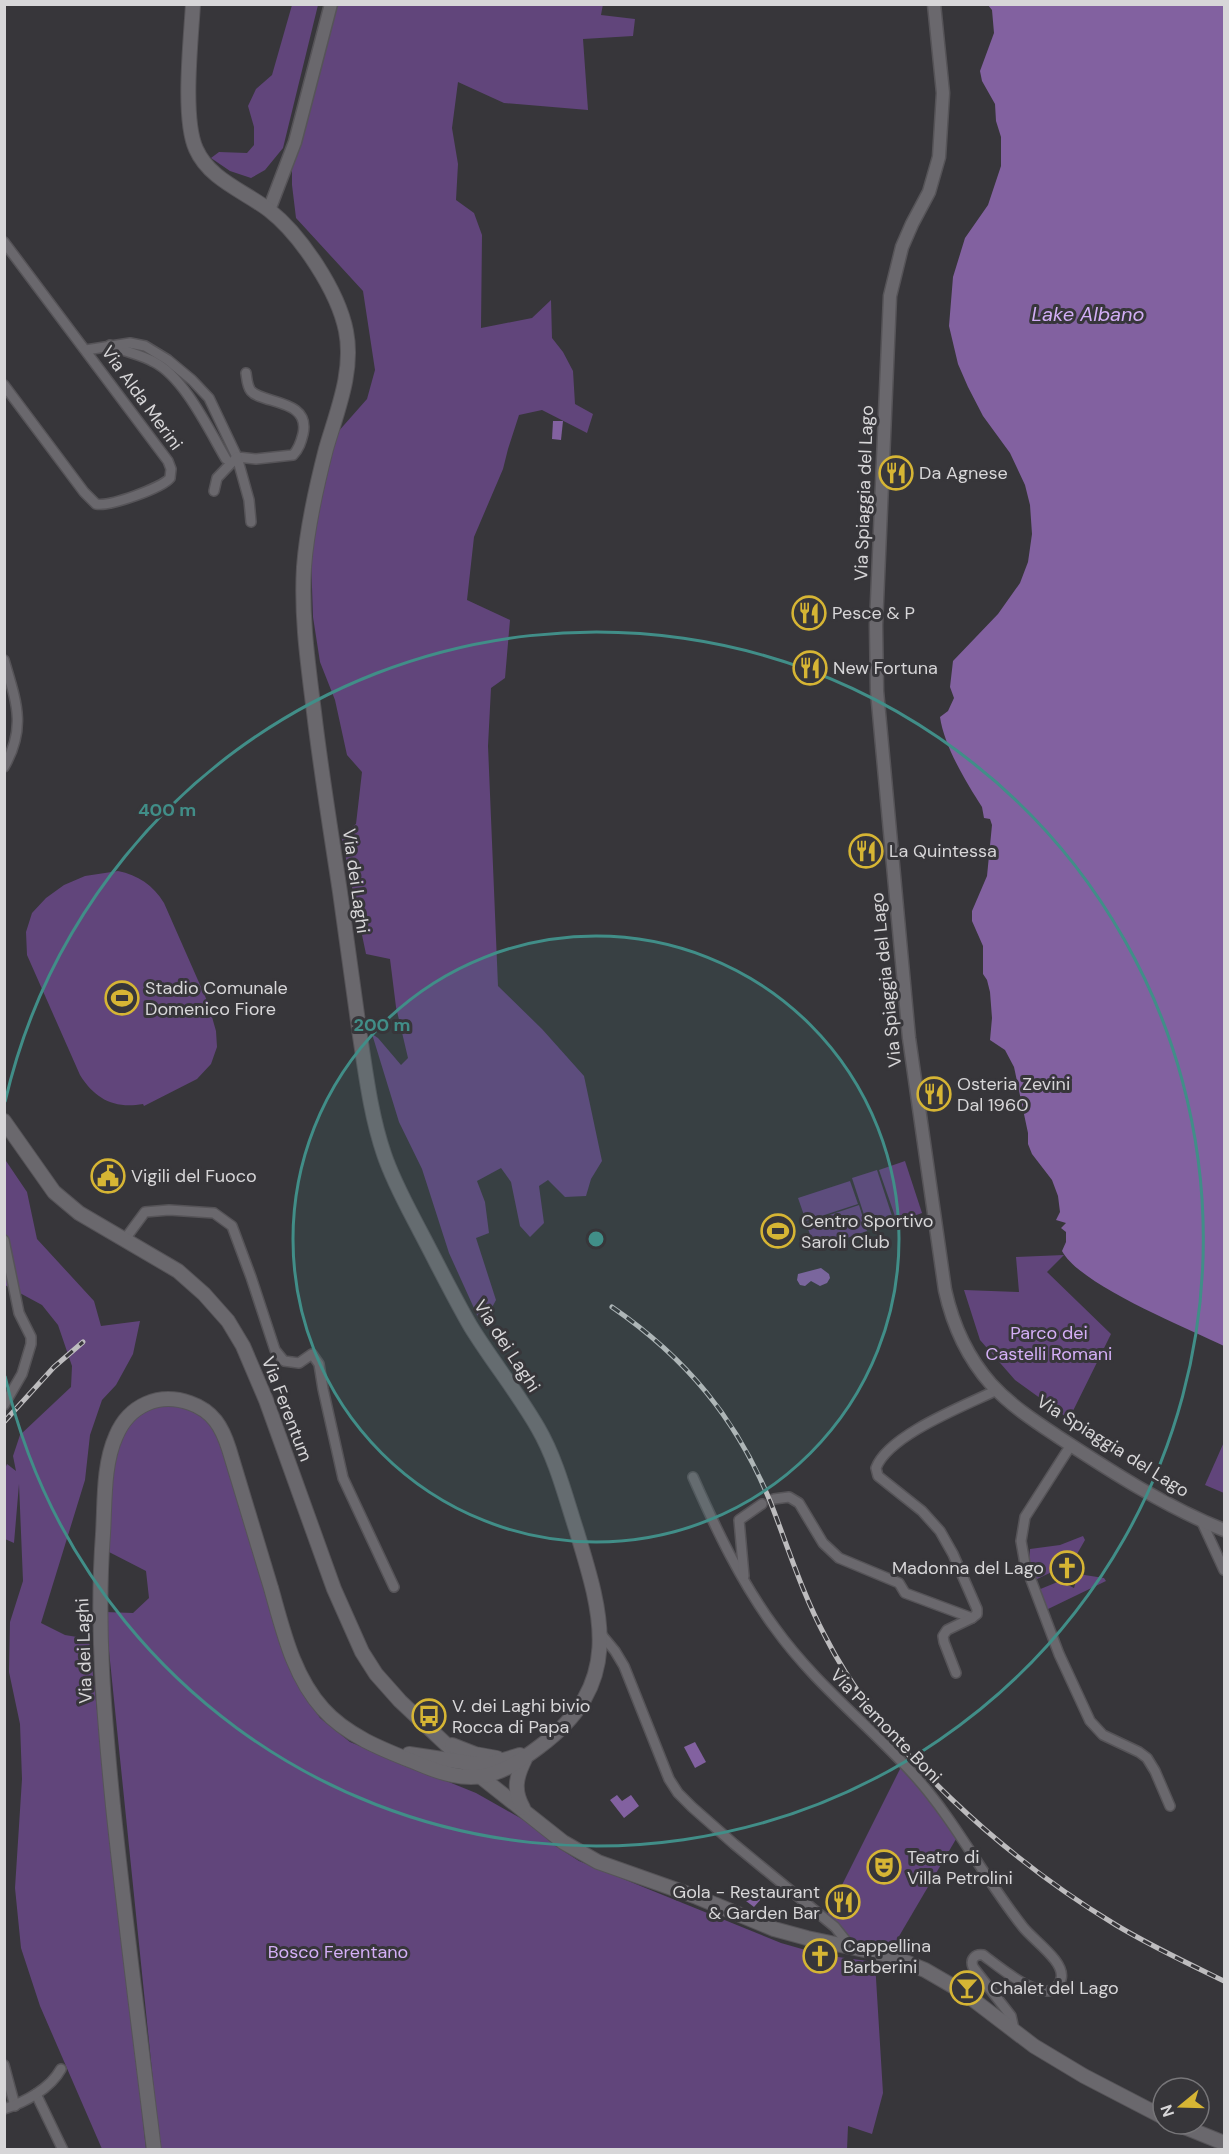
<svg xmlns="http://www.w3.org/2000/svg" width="1229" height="2154" viewBox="0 0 1229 2154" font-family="'DM Sans',sans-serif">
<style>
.green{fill:#61457b}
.water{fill:#8261a0}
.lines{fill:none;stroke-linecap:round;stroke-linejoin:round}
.minor-casing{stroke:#565458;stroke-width:12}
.tertiary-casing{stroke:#565458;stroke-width:15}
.secondary-casing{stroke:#565458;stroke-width:16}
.minor{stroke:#6a686d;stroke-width:9}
.tertiary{stroke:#6a686d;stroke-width:12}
.secondary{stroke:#6a686d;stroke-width:14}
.rail-casing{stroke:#bdbcbe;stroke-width:5}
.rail{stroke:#37363a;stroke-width:3;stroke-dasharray:9;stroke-linecap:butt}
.ring{fill:none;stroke:#418e88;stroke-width:3}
.labels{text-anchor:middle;stroke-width:6;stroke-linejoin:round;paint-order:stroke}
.street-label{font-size:18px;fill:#d7d6d8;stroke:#37363a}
.poi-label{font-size:18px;fill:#d7d6d8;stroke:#37363a;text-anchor:start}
.park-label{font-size:18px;fill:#d4aff6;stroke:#37363a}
.water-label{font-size:20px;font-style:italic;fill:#d2aef5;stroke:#37363a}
.centre{fill:#418e88;stroke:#37363a;stroke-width:3}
.ring-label{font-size:18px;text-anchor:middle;font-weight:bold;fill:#418e88;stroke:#37363a;stroke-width:6;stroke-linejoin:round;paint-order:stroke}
</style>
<rect width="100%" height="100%" fill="#37363a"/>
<g class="green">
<polygon points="603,4 601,15 635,19 633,36 583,39 588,110 504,103 458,82 452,128 458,164 456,200 474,213 482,235 481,328 532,318 551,300 552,338 563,352 573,371 575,404 593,414 587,433 542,410 519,415 508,449 503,469 474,537 467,600 510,620 505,678 491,688 488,746 498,986 542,1029 584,1076 602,1161 591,1179 586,1196 565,1197 548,1180 539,1186 544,1223 530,1237 520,1226 511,1182 501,1168 477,1181 485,1202 489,1233 476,1238 496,1300 488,1315 478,1317 449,1253 422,1169 399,1122 372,1034 378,1038 401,1065 408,1058 396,1007 390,959 366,954 341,835 356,824 362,772 347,755 335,700 320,662 313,617 311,558 321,502 337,433 367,399 375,370 363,291 296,218 292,185 292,157 334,5"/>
<polygon points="292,5 318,5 283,148 265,170 251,178 230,171 211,158 219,152 247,153 254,145 254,127 248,106 256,89 272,75"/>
<path d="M118,871C138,875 153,885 164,903L208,1003L216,1031L217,1047L211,1064L197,1079L144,1106L143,1104C114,1109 95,1099 80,1075L27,955L26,932L32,913L46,898L64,885L85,876Z"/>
<polygon points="4,1158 27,1192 37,1239 94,1301 101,1326 140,1321 133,1354 116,1385 102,1400 90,1435 85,1480 41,1623 65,1635 89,1639 146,2149 102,2149 40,2006 21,1948 15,1888 22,1779 20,1724 9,1672 10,1622 23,1581 19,1484 14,1543 5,1539 5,1469 7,1464 16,1471 13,1456 20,1435 71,1387 72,1366 58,1325 42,1305 5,1285"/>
<polygon points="905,1161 922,1213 897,1222 879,1170"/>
<polygon points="877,1170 894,1222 869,1230 852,1178"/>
<polygon points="850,1181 858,1204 806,1221 798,1198"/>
<polygon points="859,1205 867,1231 815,1249 806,1223"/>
<polygon points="1064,1255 1047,1272 1111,1334 1069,1419 1015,1380 980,1340 964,1290 1019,1292 1016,1257"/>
<path d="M169,1401C203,1411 208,1411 223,1444L283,1648L297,1683L320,1718L350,1742L476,1793L529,1823L554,1845L579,1861L781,1943L823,1955L875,1962L883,2093L872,2134L848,2126L847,2150L160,2149L105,1612L133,1613L149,1598L146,1571L109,1552L112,1466L118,1444L130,1420L154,1406Z"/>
<polygon points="1224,1442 1224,1493 1205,1485"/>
<polygon points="1083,1536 1085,1540 1073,1561 1058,1553 1054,1571 1035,1580 1029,1560 1030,1549 1060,1545"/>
<polygon points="1078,1574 1104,1578 1106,1581 1046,1610 1038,1590 1060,1581 1074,1588"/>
<polygon points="903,1763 959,1834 888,1955 851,1947 825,1919"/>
</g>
<g class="water">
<path d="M988,5H1224V1346C1187,1328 1080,1285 1062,1251L1066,1242V1232L1061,1228L1066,1223L1056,1220L1060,1212L1058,1196L1052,1180L1032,1154L1028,1144V1133L1014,1067L1005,1050L990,1040L992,1018L990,992L987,980L983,974V946L972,921V911L987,876L992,825L990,819L984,818L982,807C966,782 944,746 940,717L948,711L954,698L950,687L953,661L998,614L1020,583L1028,562L1032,534L1030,505L1025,485L1010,453L983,416L968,387L958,364L949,326L953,277L965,238L988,205L1001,166V137L996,121L995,104L982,81L980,71L994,33L992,10Z"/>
<polygon points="553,421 563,421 561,440 552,439"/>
<polygon points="821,1268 829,1274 830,1278 827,1283 820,1286 811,1281 805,1286 800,1285 797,1280 798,1274"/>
<polygon points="695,1742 706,1762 695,1768 684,1747"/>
<polygon points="617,1795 622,1801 631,1795 639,1806 624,1818 610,1800"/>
<polygon points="749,1889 761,1899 754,1907 742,1898"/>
</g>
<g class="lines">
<g class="minor-casing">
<g id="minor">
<path d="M4,242L168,461L171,469L170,478C162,488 109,507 96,504L84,492L4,385"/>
<path d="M110,345C124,352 140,354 154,362C184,377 209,430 226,459"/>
<path d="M86,350L130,343L145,346L168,360L192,380L209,398L237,457L256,459L293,455C299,449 301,442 303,434C311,399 262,404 251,391C247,386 247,379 246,373"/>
<polyline points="237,457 249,500 251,522"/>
<polyline points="214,491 217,478 237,457"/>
<path d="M4,660C16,701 27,727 4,767"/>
<polyline points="125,1239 145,1212 169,1210 214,1213 232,1226 251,1277 275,1350 284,1361 299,1363 312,1354 319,1364 323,1389 343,1478 394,1587"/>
<polyline points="4,1240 19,1313 31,1337 31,1344 22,1374 4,1405"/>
<polyline points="1071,1445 1025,1517 1021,1541 1025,1564 1059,1654 1090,1721 1103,1735 1139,1752 1147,1758 1155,1771 1170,1806"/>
<path d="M693,1477C716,1529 741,1582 775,1628C815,1684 869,1725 915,1776C956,1822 984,1878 1023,1927C1033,1940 1066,1962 1061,1979C1052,2013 997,1965 983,1955C975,1954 970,1959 973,1967L1011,2016L1013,2025L1011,2029"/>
<path d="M774,1499L789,1497L799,1503L823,1543L839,1558L899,1583L905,1593L972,1618L977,1614V1609L953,1554L940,1531L922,1511L878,1476L876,1468C888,1435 966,1405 997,1390"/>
<polyline points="1201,1520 1224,1570"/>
<polyline points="744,1576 739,1520 762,1504"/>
<polyline points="601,1634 615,1651 624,1666 669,1779 678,1793 692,1807 734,1844 835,1927 851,1947"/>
<polyline points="956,1673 944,1642 943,1636 947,1630 972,1618"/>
<polyline points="4,2065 15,2106"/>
<polyline points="36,2094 63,2150"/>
<path d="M4,2109C25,2102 50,2089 61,2069"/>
</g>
</g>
<g class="tertiary-casing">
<g id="tertiary">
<path d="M934,4L943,93L939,157L929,192L912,224L902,247L890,296L876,625L877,691L909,1038L945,1290C953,1326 967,1357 991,1384C1011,1406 1036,1422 1060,1438C1112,1472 1166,1507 1224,1530"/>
<polyline points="269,210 295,142 331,4"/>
</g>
</g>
<g class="secondary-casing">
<g id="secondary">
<polyline points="4,1121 54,1192 79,1213 178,1271 204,1294 228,1321 243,1346 266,1400 334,1589 362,1652 376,1674 400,1701 481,1777 563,1842 598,1862 697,1897 774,1929 807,1938 888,1955 925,1970 963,1992 1034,2046 1084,2076 1163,2117"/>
<polyline points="452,1745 475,1754 497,1758"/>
<polyline points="409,1754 476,1764 490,1764 520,1755"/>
<path d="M523,1808C513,1790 516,1777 525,1759"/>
<polyline points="1177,2124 1224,2143"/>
<path d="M154,2150C140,2035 125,1921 113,1806C104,1715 96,1626 103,1534C105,1502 103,1465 116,1436C129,1405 159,1392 190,1403C213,1411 222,1427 229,1449C243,1496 257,1542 271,1588C283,1630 293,1676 323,1709C347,1736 384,1750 417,1763C470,1786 494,1781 539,1747C624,1684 603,1617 576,1529C565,1495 556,1459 538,1428C518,1393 492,1361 471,1327C453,1296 437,1263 420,1231C407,1206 393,1181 384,1154C371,1116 366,1075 360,1036C353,988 347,940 340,892C331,832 321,772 314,712C308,664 301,616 304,567C307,527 316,488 326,449C337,411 354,371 346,331C338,291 301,235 269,210C244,191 209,179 196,149C182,118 191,40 193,4"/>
</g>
</g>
<use href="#minor" class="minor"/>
<use href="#tertiary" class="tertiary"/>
<use href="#secondary" class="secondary"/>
<g class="rail-casing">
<g id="rail">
<path d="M612,1307C686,1358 736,1418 770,1501C788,1547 802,1593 825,1636C883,1751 1007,1859 1116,1925C1151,1946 1187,1963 1224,1981"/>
<polyline points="4,1422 54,1367 83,1342"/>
</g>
</g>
<use href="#rail" class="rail"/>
</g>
<circle cx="596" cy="1239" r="303" fill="#418e88" fill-opacity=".12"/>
<g class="ring">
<circle cx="596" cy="1239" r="303"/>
<path d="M5 1102A607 607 0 1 1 5 1376"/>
</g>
<defs>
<g id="restaurant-ring" transform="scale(1.725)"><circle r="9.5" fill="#37363a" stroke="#d6b534" stroke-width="1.5"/><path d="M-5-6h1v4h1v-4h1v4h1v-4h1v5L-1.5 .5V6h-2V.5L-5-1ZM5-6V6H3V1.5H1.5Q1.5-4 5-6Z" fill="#d6b534"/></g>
<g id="stadium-ring" transform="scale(1.725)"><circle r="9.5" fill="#37363a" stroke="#d6b534" stroke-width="1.5"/><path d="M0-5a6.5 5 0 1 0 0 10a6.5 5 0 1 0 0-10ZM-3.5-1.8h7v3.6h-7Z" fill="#d6b534"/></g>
<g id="civic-ring" transform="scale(1.725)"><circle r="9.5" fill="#37363a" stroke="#d6b534" stroke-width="1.5"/><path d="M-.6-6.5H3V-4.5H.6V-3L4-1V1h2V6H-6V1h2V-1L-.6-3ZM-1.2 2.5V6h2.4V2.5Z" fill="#d6b534"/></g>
<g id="church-ring" transform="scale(1.725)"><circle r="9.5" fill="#37363a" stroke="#d6b534" stroke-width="1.5"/><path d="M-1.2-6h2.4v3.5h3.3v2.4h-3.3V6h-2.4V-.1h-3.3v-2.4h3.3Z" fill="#d6b534"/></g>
<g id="bus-ring" transform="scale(1.725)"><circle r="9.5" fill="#37363a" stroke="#d6b534" stroke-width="1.5"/><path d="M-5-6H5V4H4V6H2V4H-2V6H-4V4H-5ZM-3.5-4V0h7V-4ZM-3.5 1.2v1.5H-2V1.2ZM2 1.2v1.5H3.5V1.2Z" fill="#d6b534"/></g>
<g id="theatre-ring" transform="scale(1.725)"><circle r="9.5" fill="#37363a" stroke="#d6b534" stroke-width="1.5"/><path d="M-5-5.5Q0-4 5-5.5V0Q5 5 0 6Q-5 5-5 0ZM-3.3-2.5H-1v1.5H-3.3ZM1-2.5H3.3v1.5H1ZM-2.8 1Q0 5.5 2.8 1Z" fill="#d6b534"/></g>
<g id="bar-ring" transform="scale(1.725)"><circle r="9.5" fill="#37363a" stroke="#d6b534" stroke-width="1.5"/><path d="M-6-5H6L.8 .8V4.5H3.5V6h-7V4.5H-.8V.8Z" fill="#d6b534"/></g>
</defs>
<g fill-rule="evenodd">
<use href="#restaurant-ring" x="896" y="473"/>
<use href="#restaurant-ring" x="809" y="613"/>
<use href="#restaurant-ring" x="810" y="668"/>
<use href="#restaurant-ring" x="866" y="851"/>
<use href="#stadium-ring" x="122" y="998"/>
<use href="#restaurant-ring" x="934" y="1094"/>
<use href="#civic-ring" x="108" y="1176"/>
<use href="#stadium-ring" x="778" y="1231"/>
<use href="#church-ring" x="1067" y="1568"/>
<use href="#bus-ring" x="429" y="1716"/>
<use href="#theatre-ring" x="884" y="1867"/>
<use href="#restaurant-ring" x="843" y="1902"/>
<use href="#church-ring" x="820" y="1956"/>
<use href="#bar-ring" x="967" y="1988"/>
</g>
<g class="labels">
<g class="street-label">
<text transform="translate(142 398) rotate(54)" y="6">Via Alda Merini</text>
<text transform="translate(864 493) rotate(-88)" y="6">Via Spiaggia del Lago</text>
<text transform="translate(356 881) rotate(82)" y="6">Via dei Laghi</text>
<text transform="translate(886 980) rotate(-96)" y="6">Via Spiaggia del Lago</text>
<text transform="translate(507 1346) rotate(57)" y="6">Via dei Laghi</text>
<text transform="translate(287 1409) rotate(69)" y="6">Via Ferentum</text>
<text transform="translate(1113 1446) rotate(32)" y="6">Via Spiaggia del Lago</text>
<text transform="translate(84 1651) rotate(-92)" y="6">Via dei Laghi</text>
<text transform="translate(886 1726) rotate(46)" y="6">Via Piemonte Boni</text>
</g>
<g class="poi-label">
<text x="919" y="479">Da Agnese</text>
<text x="832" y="619">Pesce &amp; P</text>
<text x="833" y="674">New Fortuna</text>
<text x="889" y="857">La Quintessa</text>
<text x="145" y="994">Stadio Comunale<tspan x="145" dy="21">Domenico Fiore</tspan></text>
<text x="957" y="1090">Osteria Zevini<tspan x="957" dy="21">Dal 1960</tspan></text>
<text x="131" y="1182">Vigili del Fuoco</text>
<text x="801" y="1227">Centro Sportivo<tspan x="801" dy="21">Saroli Club</tspan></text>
<text x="1044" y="1574" text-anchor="end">Madonna del Lago</text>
<text x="452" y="1712">V. dei Laghi bivio<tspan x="452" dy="21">Rocca di Papa</tspan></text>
<text x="907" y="1863">Teatro di<tspan x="907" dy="21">Villa Petrolini</tspan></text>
<text x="820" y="1898" text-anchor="end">Gola - Restaurant<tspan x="820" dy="21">&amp; Garden Bar</tspan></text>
<text x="843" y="1952">Cappellina<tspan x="843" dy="21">Barberini</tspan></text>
<text x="990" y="1994">Chalet del Lago</text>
</g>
<g class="park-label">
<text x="1049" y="1339">Parco dei<tspan x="1049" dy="21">Castelli Romani</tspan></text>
<text x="338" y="1958">Bosco Ferentano</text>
</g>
<g class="water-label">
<text x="1088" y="321">Lake Albano</text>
</g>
</g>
<circle cx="596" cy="1239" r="9" class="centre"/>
<g class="ring-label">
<text x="167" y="816">400 m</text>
<text x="382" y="1031">200 m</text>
</g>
<rect width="1229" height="2154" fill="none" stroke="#d7d6d8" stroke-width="12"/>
<g transform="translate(1181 2106) rotate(251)"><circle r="28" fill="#37363a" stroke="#777679" stroke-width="1.5"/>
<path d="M0-4.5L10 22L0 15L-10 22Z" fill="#d6b534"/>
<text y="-9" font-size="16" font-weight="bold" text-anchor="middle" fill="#d7d6d8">N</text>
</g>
</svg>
